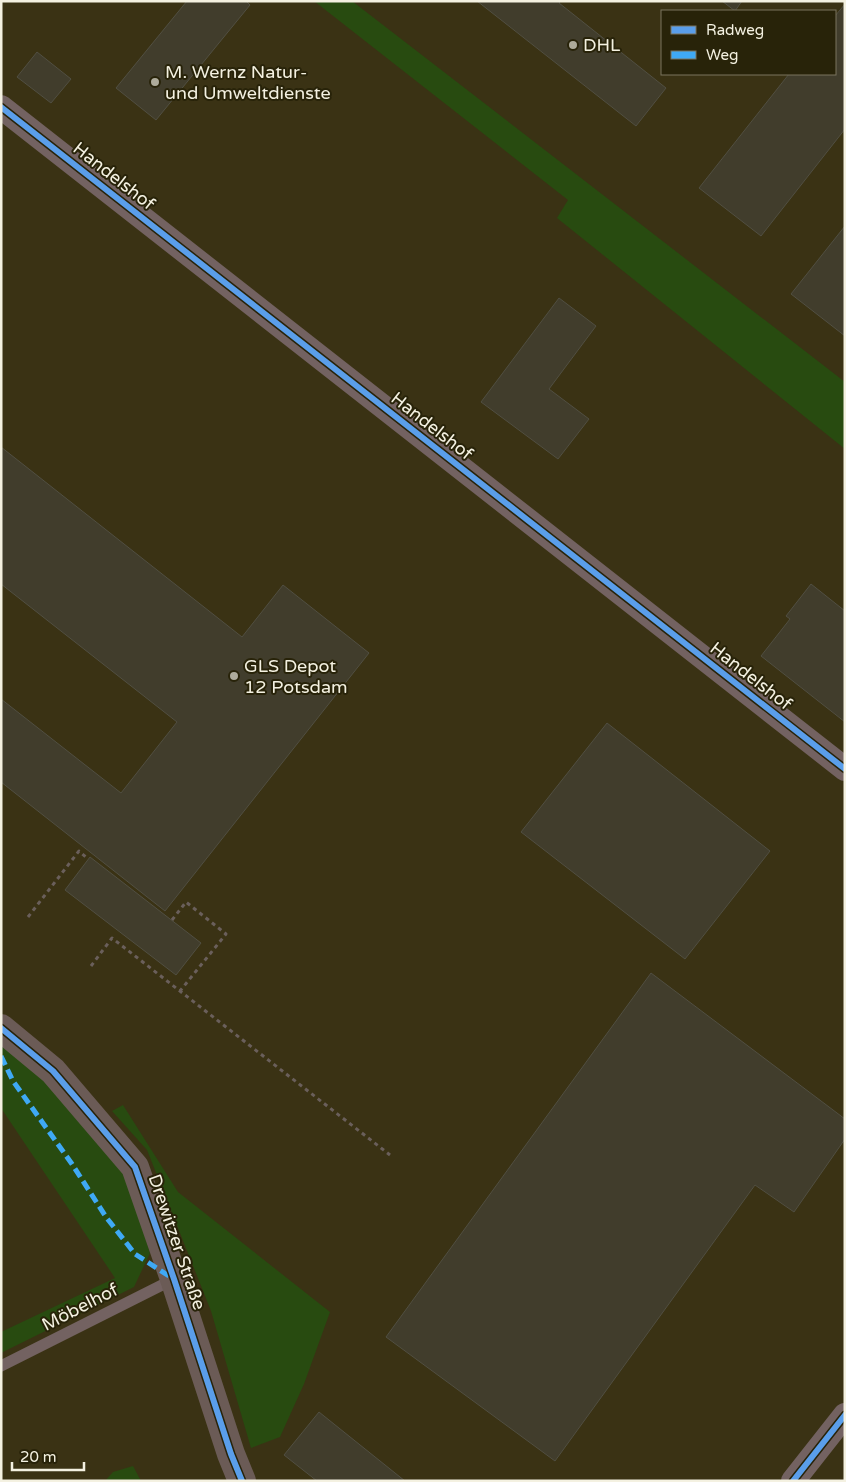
<svg xmlns="http://www.w3.org/2000/svg" width="846" height="1482" viewBox="0 0 846 1482" font-family="'Varela Round',sans-serif">
<style>
.built{fill:#3a3214;fill-rule:evenodd}
.green{fill:#284b10}
.building{fill:#413d2c;stroke:#514f42}
.lines{fill:none;stroke-linecap:round;stroke-linejoin:round}
.path{stroke:#6a5f5b;stroke-width:3;stroke-dasharray:4 4;stroke-linecap:butt}
.lane{stroke:#736261;stroke-width:11}
.street{stroke:#736261;stroke-width:24}
.secondary{stroke:#6b5b56;stroke-width:28}
.quiet{stroke:#3fa9f5;stroke-width:5;stroke-dasharray:10 5;stroke-linecap:butt}
.cycleway-casing{stroke:#282309;stroke-width:9}
.cycleway{stroke:#5a9eea;stroke-width:6}
.poi-dot{fill:#aeab9b;stroke:#282309;stroke-width:2}
.labels{text-anchor:middle;stroke-width:4;stroke-linejoin:round;paint-order:stroke}
.poi-label{font-size:18px;fill:#f4f1e1;stroke:#282309;text-anchor:start}
.street-label{font-size:18px;fill:#f4f1e1;stroke:#282309}
</style>
<rect width="100%" height="100%" fill="#2b281a"/>
<path class="built" d="M1,1H845V1481H1ZM662,11H835V74H662Z"/>
<g class="green">
<polygon points="314,1 352,1 845,382 845,449 557,218 568,200"/>
<polygon points="1,1040 47,1080 126,1173 150,1253 134,1287 1,1353 1,1332 115,1278 1,1108"/>
<polygon points="123,1105 178,1192 330,1312 304,1384 280,1437 251,1448 211,1311 147,1150 112,1111"/>
<polygon points="133,1466 141,1481 105,1481 113,1472"/>
</g>
<g class="building">
<polygon points="187,1 246,1 250,5 156,120 116,88"/>
<polygon points="477,1 561,1 559,3 666,88 636,126"/>
<polygon points="722,1 742,1 735,11"/>
<polygon points="845,4 845,129 761,236 699,188 789,74 835,74 835,16"/>
<polygon points="37,52 71,79 51,103 17,77"/>
<polygon points="845,226 845,336 791,294"/>
<polygon points="559,298 596,326 549,389 589,419 558,459 481,402"/>
<polygon points="1,447 242,637 283,585 369,653 165,911 1,782 1,699 121,793 177,722 1,584"/>
<polygon points="811,584 845,611 845,722 761,656 790,619 786,616"/>
<polygon points="607,723 770,851 685,959 521,832"/>
<polygon points="90,857 201,943 176,975 65,890"/>
<polygon points="651,973 845,1119 845,1139 794,1212 755,1185 555,1461 386,1337"/>
<polygon points="319,1412 405,1481 317,1481 284,1455"/>
</g>
<g class="lines">
<g class="path">
<polyline points="28,917 79,851 88,859"/>
<polyline points="172,920 186,902 226,934 180,991"/>
<polyline points="91,966 112,938 390,1155"/>
</g>
<polyline class="lane" points="1,1366 174,1279"/>
<g class="street">
<polyline points="1,107 845,769"/>
<polyline points="793,1481 845,1415"/>
</g>
<polyline class="secondary" points="1,1028 53,1071 135,1167 174,1279 231,1454 242,1481"/>
<polyline class="quiet" points="1,1056 13,1081 72,1164 106,1217 135,1254 172,1278"/>
<g class="cycleway-casing">
<g id="cycleway">
<polyline points="1,107 845,769"/>
<polyline points="1,1028 53,1071 135,1167 174,1279 231,1454 242,1481"/>
<polyline points="793,1481 845,1415"/>
</g>
</g>
<use href="#cycleway" class="cycleway"/>
</g>
<g class="poi-dot">
<circle cx="573" cy="45" r="5"/>
<circle cx="155" cy="82" r="5"/>
<circle cx="234" cy="676" r="5"/>
</g>
<g class="labels">
<g class="poi-label">
<text x="583" y="51">DHL</text>
<text x="165" y="78">M. Wernz Natur-<tspan x="165" dy="21">und Umweltdienste</tspan></text>
<text x="244" y="672">GLS Depot<tspan x="244" dy="21">12 Potsdam</tspan></text>
</g>
<g class="street-label">
<text transform="translate(114 176) rotate(38)" y="6">Handelshof</text>
<text transform="translate(432 426) rotate(38)" y="6">Handelshof</text>
<text transform="translate(751 676) rotate(38)" y="6">Handelshof</text>
<text transform="translate(177 1242) rotate(71)" y="6">Drewitzer Straße</text>
<text transform="translate(80 1307) rotate(-27)" y="6">Möbelhof</text>
</g>
</g>
<rect width="846" height="1482" fill="none" stroke="#f4f1e1" stroke-width="5"/>
<rect x="661" y="10" width="175" height="65" fill="#282309" stroke="#7a755f"/>
<rect x="671" y="26" width="25" height="8" fill="#5a9eea" stroke="#7a755f"/>
<text x="706" y="35" font-size="15" fill="#f4f1e1">Radweg</text>
<rect x="671" y="51" width="25" height="8" fill="#3fa9f5" stroke="#7a755f"/>
<text x="706" y="60" font-size="15" fill="#f4f1e1">Weg</text>
<path d="M12 1462v8h72v-8" fill="none" stroke="#f4f1e1" stroke-width="2.5"/>
<text x="20" y="1462" font-size="15" fill="#f4f1e1" stroke="#282309" stroke-width="4" paint-order="stroke">20 m</text>
</svg>
